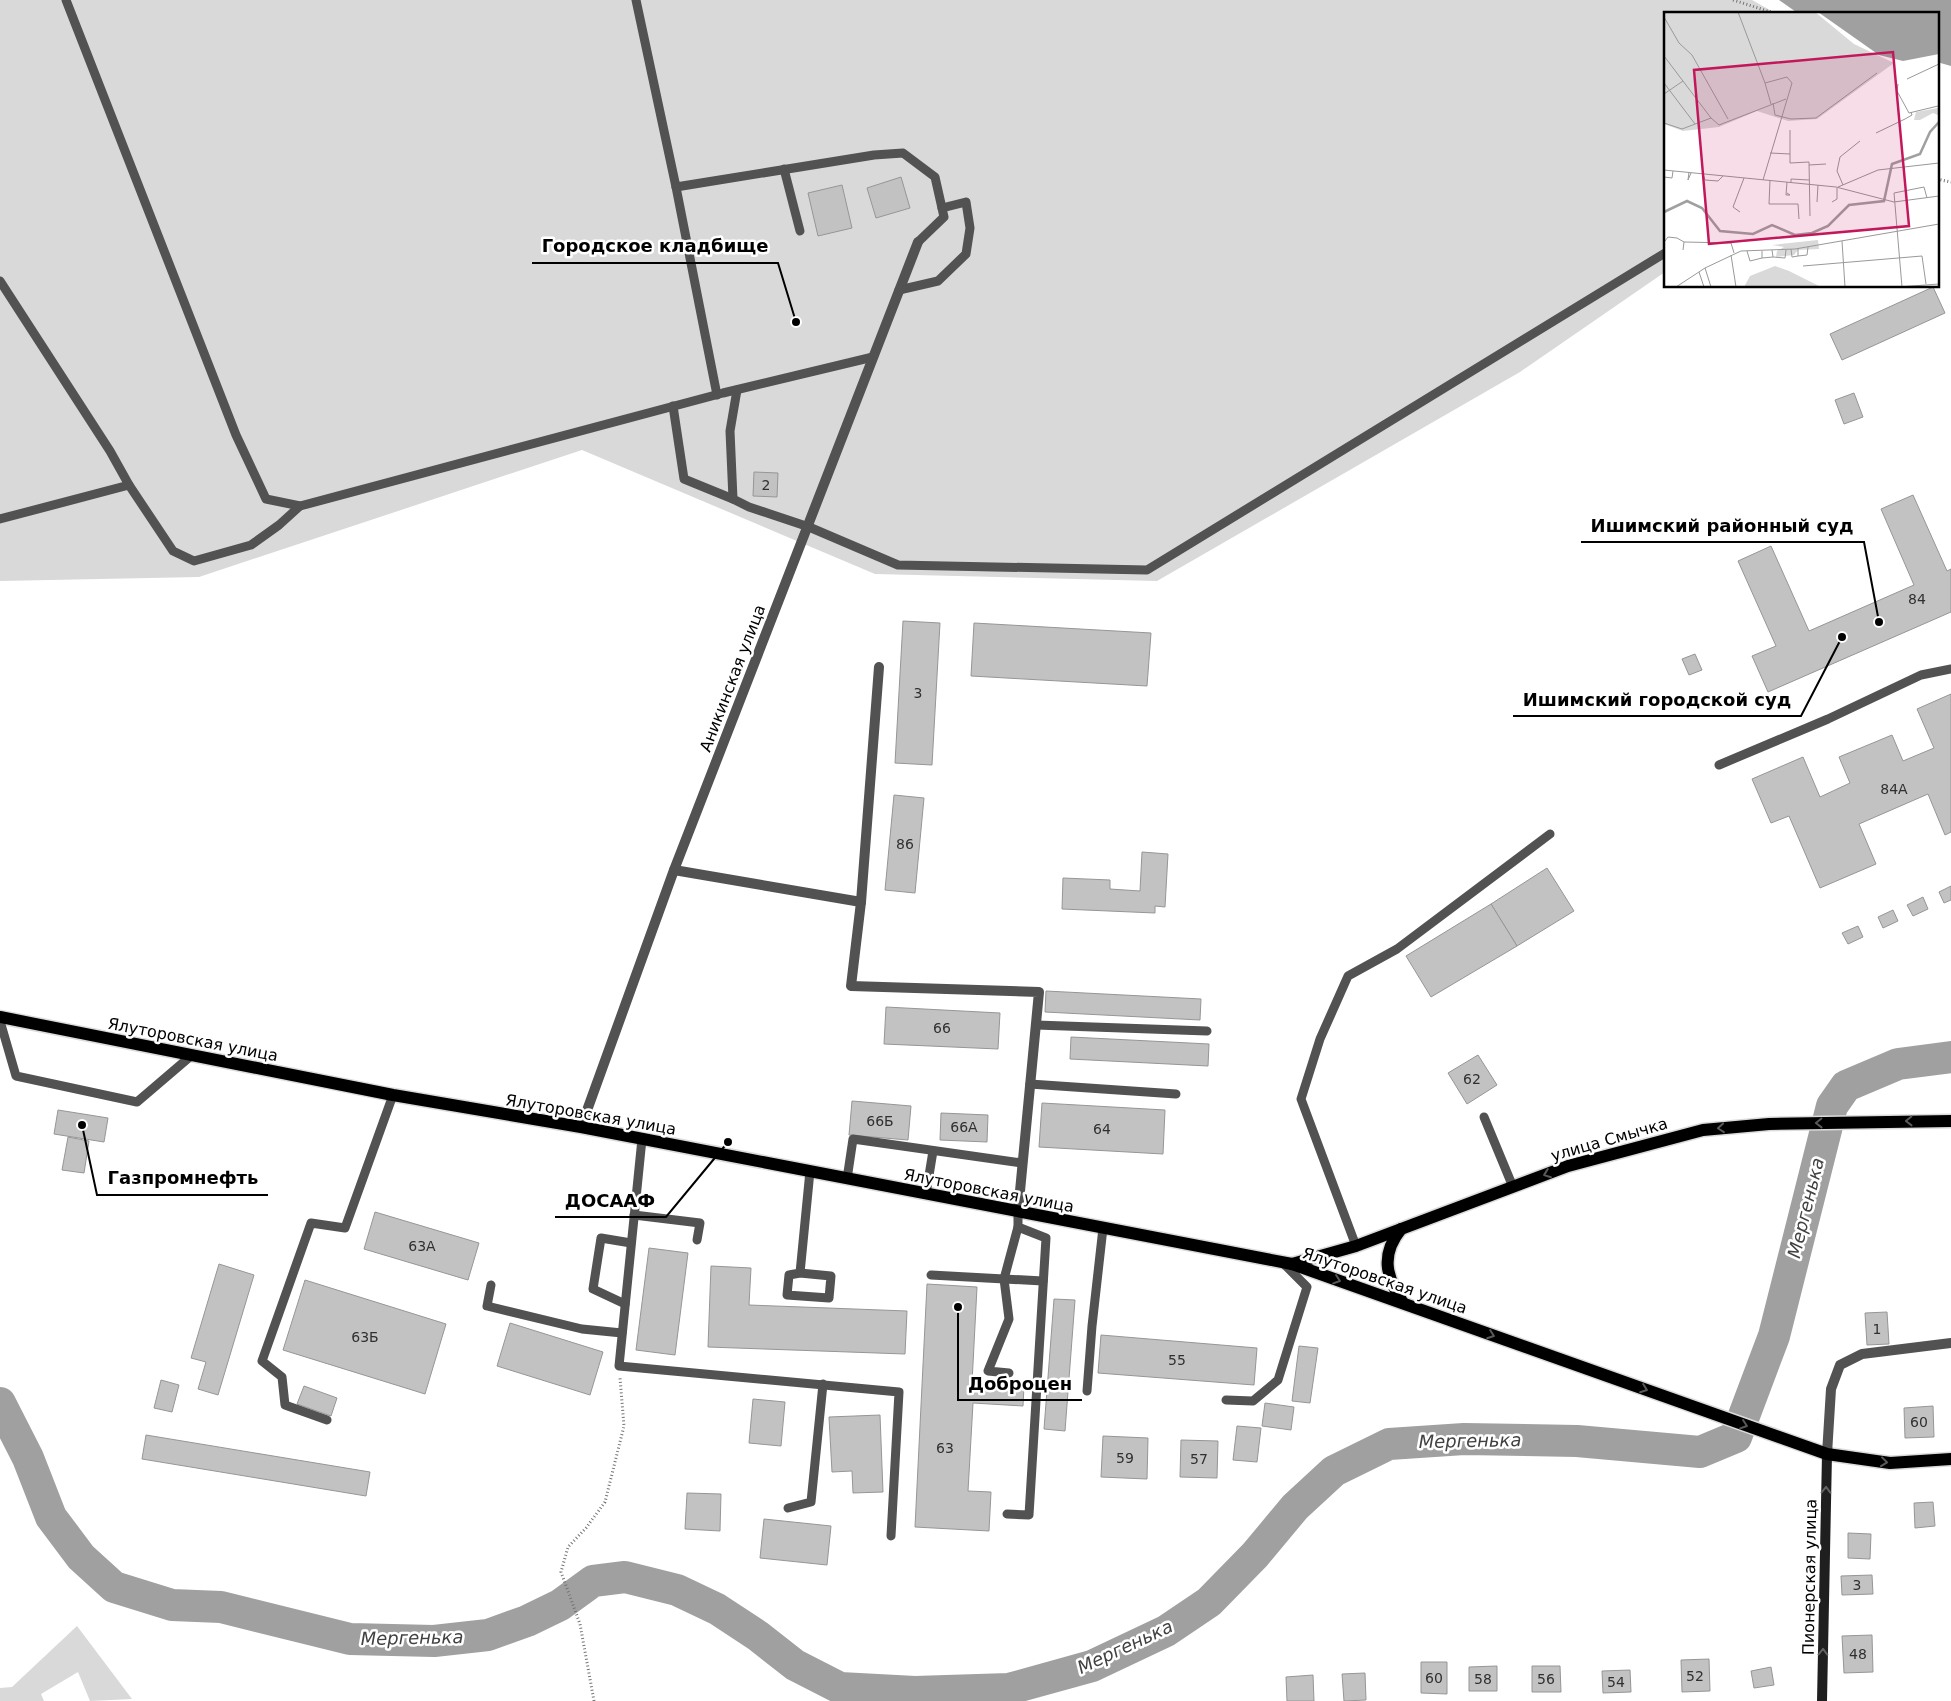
<svg xmlns="http://www.w3.org/2000/svg" width="1951" height="1701" viewBox="0 0 1951 1701" font-family="'DejaVu Sans',sans-serif">
<style>
.green{fill:#d9d9d9}
.water{fill:#a0a0a0}
.lines{fill:none;stroke-linecap:round;stroke-linejoin:round}
.river{stroke:#a0a0a0;stroke-width:32}
.building{fill:#c2c2c2;stroke:#969696}
.primary-casing{stroke:#dbdbdb;stroke-width:15}
.path{stroke:#747474;stroke-width:3;stroke-dasharray:1 2.5;stroke-linecap:butt}
.lane{stroke:#525252;stroke-width:9}
.street{stroke:#525252;stroke-width:10}
.secondary{stroke:#1f1f1f;stroke-width:10}
.primary{stroke:#000;stroke-width:12}
.oneway{stroke:#595959}
.oneway2{stroke:#626262}
.labels{text-anchor:middle;stroke-width:5;stroke-linejoin:round;paint-order:stroke}
.number-label{font-size:14px;fill:#303030}
.street-label{font-size:16px;fill:#000;stroke:#fff}
.water-label{font-size:18px;font-style:italic;fill:#414141;stroke:#fff}
.inset-river{fill:none;stroke:#a0a0a0;stroke-width:2.5}
.inset-road{fill:none;stroke:#999;stroke-width:1}
.view{fill:#c2185b;fill-opacity:0.15;stroke:#c2185b;stroke-width:2.5}
.inset-edge{fill:none;stroke:#000;stroke-width:2.5}
.leader{fill:none;stroke:#000;stroke-width:2}
.callout-dot{fill:#000;stroke:#fff;stroke-width:2}
.callout-label{font-size:18px;text-anchor:middle;font-weight:bold;fill:#000;stroke:#fff;stroke-width:5;stroke-linejoin:round;paint-order:stroke}
</style>
<rect width="100%" height="100%" fill="#fff"/>
<g class="green">
<polygon points="0,0 1752,0 1777,14 1665,14 1665,272 1520,372 1157,581 875,574 582,450 199,577 0,581"/>
<polygon points="77,1626 132,1699 90,1701 78,1672 41,1694 44,1701 0,1701 0,1688 12,1687"/>
</g>
<polygon class="water" points="1779,0 1951,0 1951,66 1937,62 1937,14 1799,14"/>
<g class="lines">
<polyline class="river" points="0,1403 28,1458 51,1517 81,1557 114,1587 172,1605 221,1607 350,1639 434,1641 488,1635 527,1621 560,1605 593,1581 625,1577 677,1590 717,1609 758,1636 795,1665 840,1688 915,1692 1009,1689 1092,1666 1166,1631 1209,1602 1255,1555 1295,1507 1334,1471 1389,1444 1464,1439 1577,1441 1700,1452 1736,1437 1774,1336 1832,1106 1846,1086 1898,1064 1951,1057"/>
</g>
<g class="building">
<polygon points="901,177 910,208 876,218 867,188"/>
<polygon points="842,185 852,228 818,236 808,193"/>
<polygon points="1933,287 1945,313 1842,360 1830,334"/>
<polygon points="1854,393 1863,417 1844,424 1835,400"/>
<polygon points="754,472 778,473 777,497 753,496"/>
<polygon points="1913,495 1947,571 1951,569 1951,612 1768,692 1752,656 1776,646 1738,561 1771,546 1809,631 1914,585 1881,509"/>
<polygon points="903,621 940,623 932,765 895,763"/>
<polygon points="974,623 1151,633 1147,686 971,676"/>
<polygon points="1695,654 1702,670 1689,675 1682,659"/>
<polygon points="1951,694 1951,832 1945,835 1928,794 1859,824 1876,864 1820,888 1789,816 1771,823 1752,779 1803,757 1820,797 1850,783 1839,757 1892,735 1903,761 1934,748 1917,709"/>
<polygon points="894,795 924,798 915,893 885,890"/>
<polygon points="1142,852 1168,854 1165,907 1155,906 1155,913 1062,909 1063,878 1110,880 1110,889 1140,891"/>
<polygon points="1547,868 1574,911 1517,946 1491,904"/>
<polygon points="1951,886 1951,900 1944,903 1939,892"/>
<polygon points="1923,897 1928,909 1913,916 1907,905"/>
<polygon points="1491,904 1517,946 1431,997 1406,956"/>
<polygon points="1893,910 1898,921 1883,928 1878,917"/>
<polygon points="1858,926 1863,937 1848,944 1842,933"/>
<polygon points="1046,991 1201,999 1200,1020 1045,1012"/>
<polygon points="886,1007 1000,1013 998,1049 884,1044"/>
<polygon points="1071,1037 1209,1044 1208,1066 1070,1059"/>
<polygon points="1478,1055 1497,1085 1467,1104 1448,1073"/>
<polygon points="852,1101 911,1106 908,1140 849,1135"/>
<polygon points="1042,1103 1165,1110 1163,1154 1039,1147"/>
<polygon points="58,1110 108,1118 104,1142 54,1134"/>
<polygon points="941,1113 988,1115 987,1142 940,1140"/>
<polygon points="68,1137 89,1141 84,1173 62,1170"/>
<polygon points="375,1212 479,1243 468,1280 364,1249"/>
<polygon points="649,1248 688,1253 675,1355 636,1350"/>
<polygon points="219,1264 254,1275 218,1395 198,1389 206,1362 191,1358"/>
<polygon points="711,1266 751,1268 749,1305 907,1311 905,1354 708,1347"/>
<polygon points="305,1280 446,1324 425,1394 283,1350"/>
<polygon points="927,1284 977,1287 972,1383 1024,1386 1023,1406 973,1403 968,1491 991,1492 989,1531 915,1527"/>
<polygon points="1054,1299 1075,1300 1065,1431 1044,1429"/>
<polygon points="1887,1312 1889,1344 1867,1345 1865,1313"/>
<polygon points="510,1323 603,1352 590,1395 497,1366"/>
<polygon points="1101,1335 1257,1348 1254,1385 1098,1373"/>
<polygon points="1299,1346 1318,1348 1310,1403 1292,1401"/>
<polygon points="161,1380 179,1385 172,1412 154,1408"/>
<polygon points="304,1386 337,1398 331,1416 297,1404"/>
<polygon points="753,1399 785,1402 781,1446 749,1443"/>
<polygon points="1265,1403 1294,1407 1291,1430 1262,1426"/>
<polygon points="1933,1406 1934,1437 1905,1438 1904,1408"/>
<polygon points="880,1415 883,1492 853,1493 852,1471 832,1472 829,1417"/>
<polygon points="1237,1426 1261,1428 1257,1462 1233,1460"/>
<polygon points="146,1435 370,1472 366,1496 142,1459"/>
<polygon points="1103,1436 1148,1438 1147,1479 1101,1477"/>
<polygon points="1181,1440 1218,1441 1217,1478 1180,1477"/>
<polygon points="687,1493 721,1494 720,1531 685,1529"/>
<polygon points="1933,1502 1935,1526 1915,1528 1914,1503"/>
<polygon points="764,1519 831,1526 827,1565 760,1558"/>
<polygon points="1848,1533 1871,1534 1870,1559 1848,1558"/>
<polygon points="1872,1575 1873,1594 1842,1595 1841,1576"/>
<polygon points="1872,1635 1873,1672 1844,1673 1842,1636"/>
<polygon points="1709,1659 1710,1691 1682,1692 1681,1660"/>
<polygon points="1421,1662 1447,1662 1447,1694 1421,1693"/>
<polygon points="1497,1666 1497,1691 1469,1691 1469,1667"/>
<polygon points="1532,1666 1560,1666 1561,1692 1532,1692"/>
<polygon points="1771,1667 1774,1685 1754,1688 1751,1671"/>
<polygon points="1630,1670 1631,1692 1603,1693 1602,1671"/>
<polygon points="1365,1673 1366,1700 1344,1701 1342,1674"/>
<polygon points="1313,1675 1314,1701 1287,1701 1286,1677"/>
</g>
<g class="lines">
<g class="primary-casing">
<g id="primary">
<polyline points="0,1017 393,1095 581,1127 1292,1264 1827,1454 1890,1463 1951,1459"/>
<path d="M1401,1229C1380,1255 1386,1277 1403,1303"/>
<polyline points="1292,1264 1356,1246 1568,1166 1703,1130 1769,1124 1951,1121"/>
</g>
</g>
<g class="path">
<polyline points="1733,0 1777,14"/>
<polyline points="1937,179 1951,182"/>
<polyline points="594,1701 580,1624 561,1572 568,1547 586,1528 605,1502 624,1426 620,1378"/>
</g>
<g class="lane">
<polyline points="66,0 236,435 266,499 300,506"/>
<polyline points="636,0 676,187 874,155 903,153 935,177 944,217 918,242"/>
<polyline points="784,169 800,231"/>
<polyline points="676,187 717,395"/>
<polyline points="0,281 110,451 129,485"/>
<polyline points="899,290 938,281 966,254 970,228 966,202 942,208"/>
<polyline points="737,390 730,431 733,499 749,507 809,527 898,565 1147,570 1665,253"/>
<polyline points="673,406 684,479 733,499"/>
<polyline points="0,519 129,485 173,551 194,561 251,545 279,525 300,506 723,393 873,357"/>
<polyline points="1719,765 1828,719 1921,675 1951,669"/>
<polyline points="0,1021 16,1076 137,1102 192,1055"/>
<polyline points="1036,1025 1207,1031"/>
<polyline points="1030,1084 1176,1094"/>
<polyline points="1484,1117 1513,1187"/>
<polyline points="642,1139 619,1366 899,1392 891,1536"/>
<polyline points="847,1179 853,1139 1022,1163"/>
<polyline points="926,1194 933,1151"/>
<polyline points="634,1215 700,1223 697,1240"/>
<polyline points="1356,1246 1301,1099 1320,1039 1348,976 1397,949 1550,834"/>
<polyline points="800,1273 831,1276 829,1298 787,1295 789,1275 800,1273 810,1171"/>
<polyline points="931,1275 1043,1281"/>
<polyline points="491,1285 487,1306 582,1329 622,1333"/>
<polyline points="625,1304 593,1289 601,1238 631,1243"/>
<polyline points="1009,1373 988,1371 1009,1319 1004,1279 1018,1227"/>
<polyline points="1087,1391 1092,1326 1103,1228"/>
<polyline points="1226,1400 1253,1401 1278,1380 1307,1287 1282,1262"/>
<polyline points="327,1420 285,1405 282,1377 262,1361 311,1223 345,1228 393,1095"/>
<polyline points="788,1508 811,1502 823,1384"/>
<polyline points="1007,1514 1029,1515 1046,1238 1018,1227 1018,1212"/>
</g>
<g class="street">
<polyline points="674,870 861,902 851,986 1039,992 1018,1212"/>
<polyline points="861,902 879,667"/>
<polyline points="581,1127 674,870 918,242"/>
<polyline points="1827,1454 1831,1389 1840,1365 1862,1354 1951,1343"/>
</g>
<polyline class="secondary" points="1822,1701 1827,1454"/>
<use href="#primary" class="primary"/>
</g>
<defs><path id="oneway-chevron" d="M-2-3.5L2.5 0L-2 3.5" fill="none" stroke-width="1.6" stroke-linecap="round" stroke-linejoin="round" transform="scale(1.25)"/></defs>
<g class="oneway">
<use href="#oneway-chevron" transform="translate(1909 1121) rotate(179)"/>
<use href="#oneway-chevron" transform="translate(1819 1123) rotate(179)"/>
<use href="#oneway-chevron" transform="translate(1721 1128) rotate(175)"/>
<use href="#oneway-chevron" transform="translate(1547 1174) rotate(159)"/>
<use href="#oneway-chevron" transform="translate(1337 1280) rotate(19)"/>
<use href="#oneway-chevron" transform="translate(1491 1335) rotate(20)"/>
<use href="#oneway-chevron" transform="translate(1644 1389) rotate(20)"/>
<use href="#oneway-chevron" transform="translate(1744 1425) rotate(19)"/>
<use href="#oneway-chevron" transform="translate(1884 1462) rotate(7)"/>
</g>
<g class="oneway2">
<use href="#oneway-chevron" transform="translate(1826 1490) rotate(-89)"/>
<use href="#oneway-chevron" transform="translate(1823 1652) rotate(-89)"/>
</g>
<g class="labels">
<g class="number-label">
<text x="766" y="490">2</text>
<text x="1917" y="604">84</text>
<text x="918" y="698">3</text>
<text x="1894" y="794">84А</text>
<text x="905" y="849">86</text>
<text x="942" y="1033">66</text>
<text x="1472" y="1084">62</text>
<text x="880" y="1126">66Б</text>
<text x="964" y="1132">66А</text>
<text x="1102" y="1134">64</text>
<text x="422" y="1251">63А</text>
<text x="1877" y="1334">1</text>
<text x="365" y="1342">63Б</text>
<text x="1177" y="1365">55</text>
<text x="1919" y="1427">60</text>
<text x="945" y="1453">63</text>
<text x="1125" y="1463">59</text>
<text x="1199" y="1464">57</text>
<text x="1857" y="1590">3</text>
<text x="1858" y="1659">48</text>
<text x="1695" y="1681">52</text>
<text x="1434" y="1683">60</text>
<text x="1483" y="1684">58</text>
<text x="1546" y="1684">56</text>
<text x="1616" y="1687">54</text>
</g>
<g class="street-label">
<text transform="translate(732 678) rotate(-69)" y="6">Аникинская улица</text>
<text transform="translate(193 1039) rotate(11)" y="6">Ялуторовская улица</text>
<text transform="translate(591 1114) rotate(10)" y="6">Ялуторовская улица</text>
<text transform="translate(1609 1139) rotate(-16)" y="6">улица Смычка</text>
<text transform="translate(989 1190) rotate(11)" y="6">Ялуторовская улица</text>
<text transform="translate(1385 1280) rotate(19)" y="6">Ялуторовская улица</text>
<text transform="translate(1809 1577) rotate(-89)" y="6">Пионерская улица</text>
</g>
<g class="water-label">
<text transform="translate(1806 1208) rotate(-76)" y="6">Мергенька</text>
<text transform="translate(1470 1441) rotate(-1)" y="6">Мергенька</text>
<text transform="translate(412 1638) rotate(-1)" y="6">Мергенька</text>
<text transform="translate(1125 1647) rotate(-25)" y="6">Мергенька</text>
</g>
</g>
<g transform="translate(1664 12)">
<rect width="275" height="275" fill="#fff"/>
<path d="M0,0H151L190,32L230,51L153,107L124,109L93,99L55,115L19,119L0,112ZM274,96V103L269,101L256,108H250L252,100ZM154,228L155,237L134,238L130,243L112,245L113,239L120,235L108,233ZM111,254L125,259L157,275H80L86,264Z" fill="#d9d9d9"/>
<path d="M154,0H275V42L239,49L215,43Z" fill="#a0a0a0"/>
<path class="inset-river" d="M0,200L23,189L38,196L56,219L89,222L108,213L131,223L148,221L164,214L185,193L220,189L228,152L256,142L266,120L275,110"/>
<path class="inset-road" d="M74,0L101,71L123,65L128,71L99,168M0,5L15,31L28,43L64,107M0,44L47,106M243,67L275,52M0,71L31,112M101,71L107,92M234,72L233,79L245,101L274,94M0,82L19,69M109,91L111,103L127,107L152,106L213,61M0,111L18,117L47,106L55,113L122,87M126,118V142M212,121L241,107L248,103L247,100M106,141L126,142V151L145,150L146,204M145,153L162,152M0,158L172,175L230,190L275,184M25,160L24,168L27,161M39,162L41,168L54,169L59,164M0,165L8,166L9,159M106,168L105,192H134L135,207M127,171V167L145,168M179,173L173,159L176,145L196,129M174,175L214,158L275,151M123,181L126,183H122L123,170M153,190L154,173M168,190L173,187V176M76,200L69,195L80,166M1,229L4,225L13,226L20,230M178,229L181,275M127,237L128,245L134,244V236M19,238L20,230L67,231L70,241M83,239L86,249L98,246V239M67,243L72,275M134,244L143,243L144,235M109,245L121,246L122,238M98,246L109,245L108,238M139,254L258,244L262,272M41,256L47,275M35,260L40,275M12,275L41,256L77,239L131,237L275,212M234,275L275,272M238,275L230,181L260,175L263,186"/>
<path class="view" d="M229,40L245,214L45,232L30,58Z"/>
<rect width="275" height="275" class="inset-edge"/>
</g>
<path class="leader" d="M796 322L778 263H532M1879 622L1864 542H1581M1842 637L1801 716H1513M82 1125L97 1195H268M728 1142L666 1217H555M958 1307L958 1400H1082"/>
<g class="callout-dot">
<circle cx="796" cy="322" r="5"/>
<circle cx="1879" cy="622" r="5"/>
<circle cx="1842" cy="637" r="5"/>
<circle cx="82" cy="1125" r="5"/>
<circle cx="728" cy="1142" r="5"/>
<circle cx="958" cy="1307" r="5"/>
</g>
<g class="callout-label">
<text x="655" y="252">Городское кладбище</text>
<text x="1722" y="532">Ишимский районный суд</text>
<text x="1657" y="706">Ишимский городской суд</text>
<text x="183" y="1184">Газпромнефть</text>
<text x="610" y="1207">ДОСААФ</text>
<text x="1020" y="1390">Доброцен</text>
</g>
</svg>
